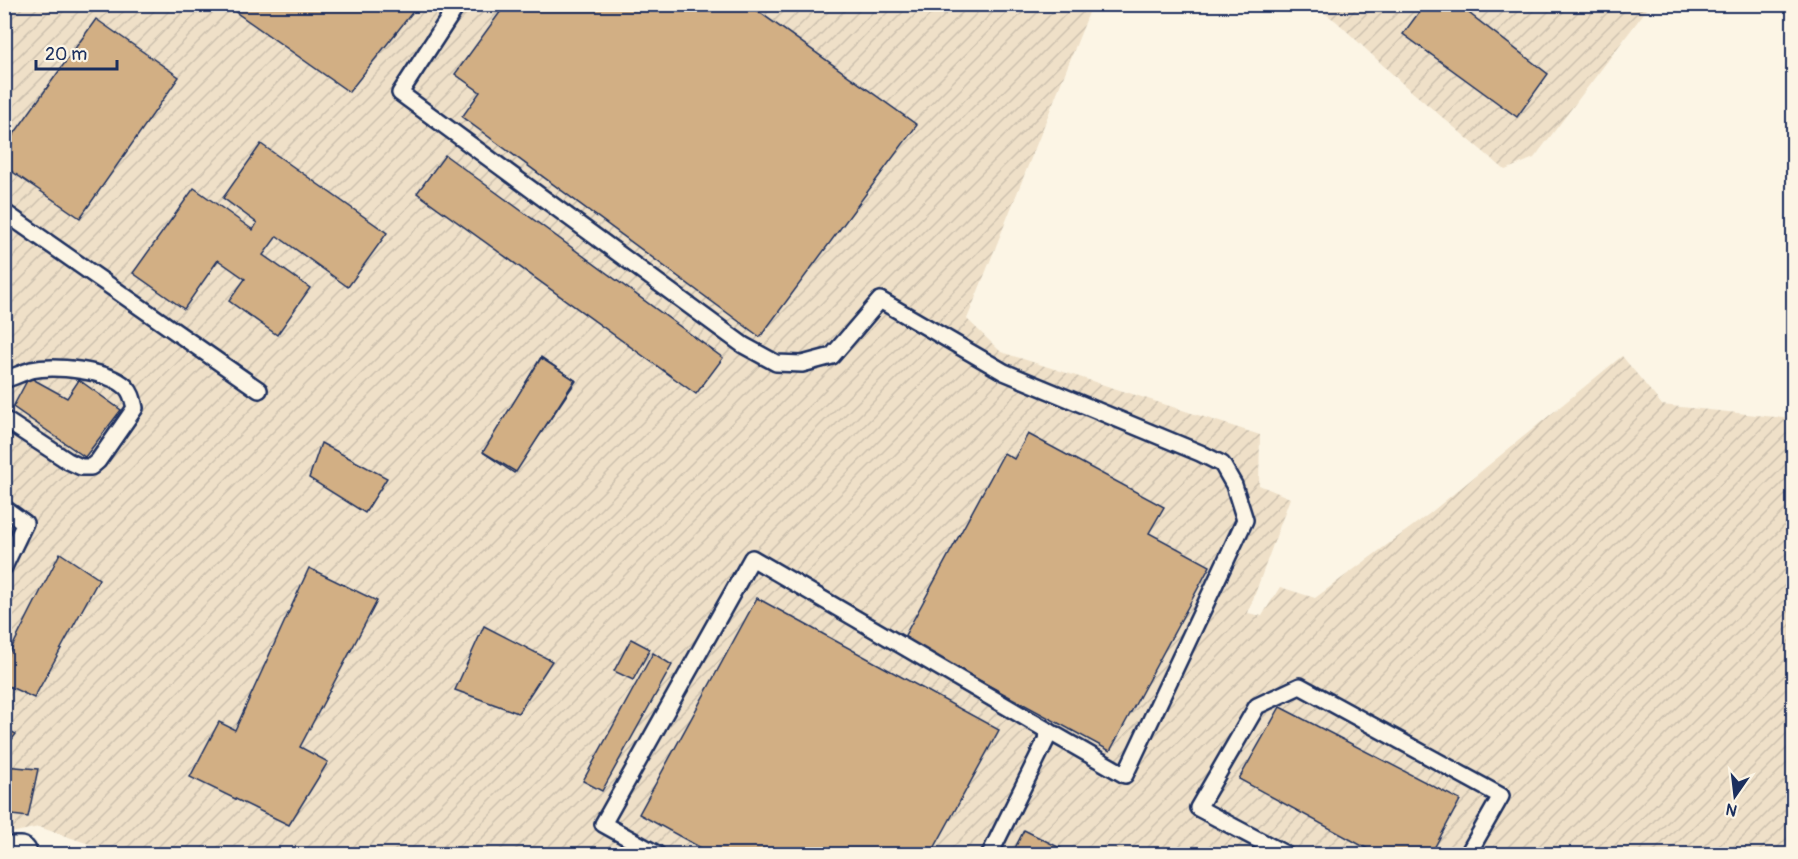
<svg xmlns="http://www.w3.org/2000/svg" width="1798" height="859" viewBox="0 0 1798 859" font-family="Pangolin,sans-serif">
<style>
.industrial{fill:url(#industrial-furrows)}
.building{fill:#d2af84;stroke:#1b2f5e;stroke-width:1.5}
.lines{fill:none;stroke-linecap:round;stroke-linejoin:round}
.service-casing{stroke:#1b2f5e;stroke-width:20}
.tertiary-casing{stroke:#1b2f5e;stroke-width:38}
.service{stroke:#fcf5e5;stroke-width:15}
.tertiary{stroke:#fcf5e5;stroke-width:33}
</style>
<defs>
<pattern id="industrial-furrows" width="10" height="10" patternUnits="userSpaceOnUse" patternTransform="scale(1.5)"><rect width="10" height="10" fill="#efe0c8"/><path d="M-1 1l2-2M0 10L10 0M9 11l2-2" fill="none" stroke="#ccc0ae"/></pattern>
</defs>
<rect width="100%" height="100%" fill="#fcf5e5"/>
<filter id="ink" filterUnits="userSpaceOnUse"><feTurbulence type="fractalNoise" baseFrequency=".0167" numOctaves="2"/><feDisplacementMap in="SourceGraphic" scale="12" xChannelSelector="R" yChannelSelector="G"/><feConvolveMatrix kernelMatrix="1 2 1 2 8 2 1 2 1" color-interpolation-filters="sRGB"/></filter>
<g filter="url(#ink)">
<g class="industrial">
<polygon points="5,5 1092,5 967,319 1001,352 1260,435 1259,485 1290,498 1248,613 1262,616 1280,587 1315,598 1429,514 1622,356 1662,405 1793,419 1793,854 112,854 101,848 39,827 5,834"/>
<polygon points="1312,5 1650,5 1534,158 1505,170 1404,85 1336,21"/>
</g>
<g class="building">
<polygon points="224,4 419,4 349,92"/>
<polygon points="506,4 748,4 917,125 760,337 462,117 480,92 455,74"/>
<polygon points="1425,4 1457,4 1548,74 1517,117 1403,34"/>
<polygon points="96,19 179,77 80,218 4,166 4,148"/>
<polygon points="261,144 387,233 348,287 277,236 263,255 310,288 277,335 229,301 245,279 218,260 184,309 133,273 194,188 253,230 257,223 223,198"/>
<polygon points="445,155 723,358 696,394 417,193"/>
<polygon points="541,357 576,381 514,473 484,453"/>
<polygon points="541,358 575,380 516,472 483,452"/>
<polygon points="29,377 67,398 79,380 121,410 85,457 13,407"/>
<polygon points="1028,434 1164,507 1149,533 1210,566 1110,751 903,639 1004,453 1014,459"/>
<polygon points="321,443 387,478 365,513 309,478"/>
<polygon points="60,553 99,579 34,698 4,684 4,663"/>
<polygon points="309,568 377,601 300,747 328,762 289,825 190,777 219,722 235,730"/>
<polygon points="757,598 999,730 931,854 712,854 639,814"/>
<polygon points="484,626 552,661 518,713 455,690"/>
<polygon points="631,639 650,649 633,680 614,671"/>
<polygon points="653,653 672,665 602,791 583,781"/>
<polygon points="1280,707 1460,800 1431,854 1377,854 1239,779"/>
<polygon points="4,728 16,734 4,750"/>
<polygon points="4,766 38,769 28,817 4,814"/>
<polygon points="1024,830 1072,854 1012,854"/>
</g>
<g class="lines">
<g class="service-casing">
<g id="service">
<polyline points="458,4 400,93 743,345 776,363 802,364 832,356 880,300 1004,372 1200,453 1222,464 1234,485 1245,520 1125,775 1050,732"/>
<polyline points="4,212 259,390"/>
<path d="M4,380C13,377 22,373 31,370C54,365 108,370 126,387C132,393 133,400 135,408L98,461L91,467H81L68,461L4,419"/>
<polyline points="4,508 25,523 4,567"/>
<polyline points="657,854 603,824 752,558 1050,732 990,854"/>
<polyline points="1285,854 1198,808 1257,706 1300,686 1501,796 1468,854"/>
</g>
</g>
<g class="tertiary-casing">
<polyline id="tertiary" points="10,854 20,854"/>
</g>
<use href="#service" class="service"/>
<use href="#tertiary" class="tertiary"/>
</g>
</g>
<rect width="1798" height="859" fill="none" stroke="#fcf5e5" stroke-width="24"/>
<rect x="12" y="12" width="1774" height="835" fill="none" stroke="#1b2f5e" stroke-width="2" filter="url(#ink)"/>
<g transform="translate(1735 796) rotate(194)" stroke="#fcf5e5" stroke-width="4.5" paint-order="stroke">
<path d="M0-4.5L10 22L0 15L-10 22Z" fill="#1b2f5e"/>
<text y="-9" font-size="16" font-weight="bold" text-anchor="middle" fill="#1b2f5e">N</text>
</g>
<path d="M36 60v9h81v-9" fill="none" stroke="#1b2f5e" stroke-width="3"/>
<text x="45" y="60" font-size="18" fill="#1b2f5e" stroke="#fcf5e5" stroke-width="4.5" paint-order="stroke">20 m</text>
</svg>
